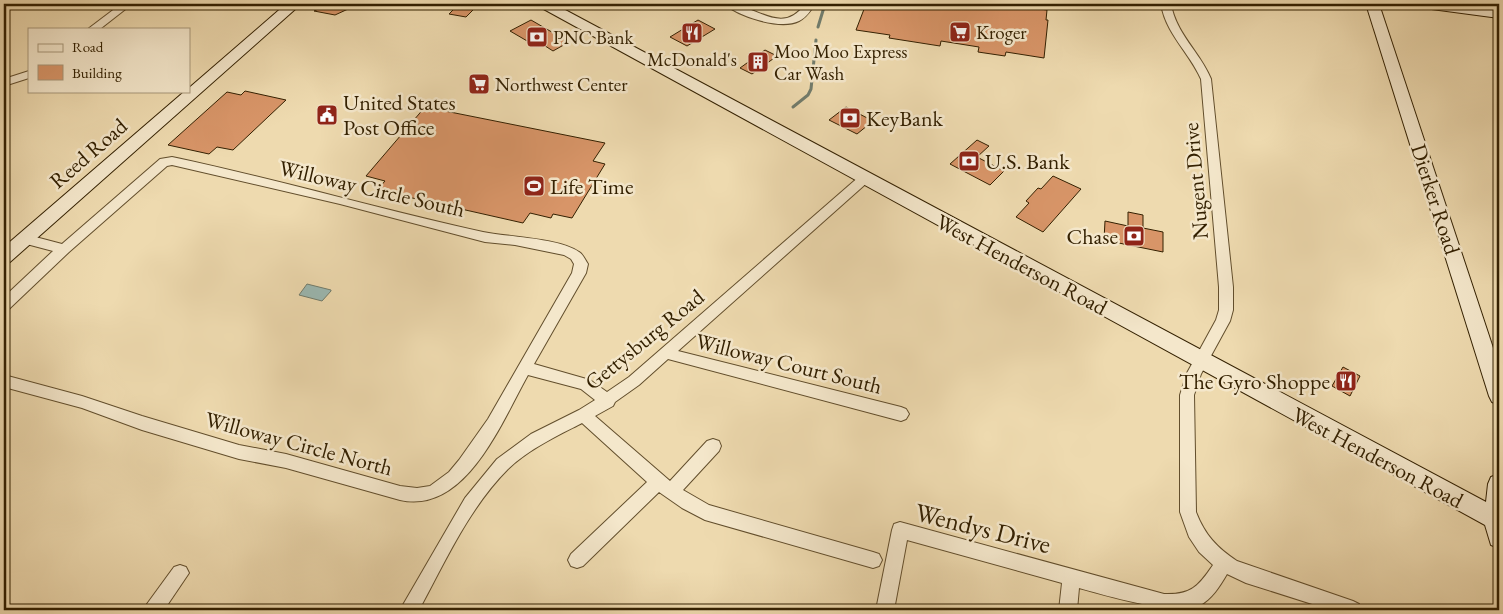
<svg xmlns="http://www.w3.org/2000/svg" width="1503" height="614" viewBox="0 0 1503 614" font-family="'EB Garamond',serif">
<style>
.water{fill:#9bb9b3;stroke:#717c6c}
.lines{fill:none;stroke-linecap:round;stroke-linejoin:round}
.stream{stroke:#717c6c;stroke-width:3}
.building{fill:#d89568;stroke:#332001}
.street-casing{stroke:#624e2c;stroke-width:2}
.secondary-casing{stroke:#332001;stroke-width:2}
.street{fill:#f4e7cb;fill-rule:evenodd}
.secondary{fill:#f4e7cb;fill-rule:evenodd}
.labels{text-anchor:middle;stroke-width:5;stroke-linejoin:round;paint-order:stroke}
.far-poi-label{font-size:19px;fill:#332001;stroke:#f4e7cb;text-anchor:start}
.poi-label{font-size:22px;fill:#332001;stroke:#f4e7cb;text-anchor:start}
.street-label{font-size:22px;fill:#332001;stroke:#f4e7cb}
.near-street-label{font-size:26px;fill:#332001;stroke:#f4e7cb}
</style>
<rect width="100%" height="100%" fill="#eedaaf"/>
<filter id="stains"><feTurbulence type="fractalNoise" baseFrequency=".004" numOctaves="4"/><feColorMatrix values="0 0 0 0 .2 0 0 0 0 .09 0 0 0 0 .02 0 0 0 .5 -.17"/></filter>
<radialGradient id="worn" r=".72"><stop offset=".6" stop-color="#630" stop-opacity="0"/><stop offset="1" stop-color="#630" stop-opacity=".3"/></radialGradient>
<polygon class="water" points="307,284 331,290 331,291 322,301 299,295"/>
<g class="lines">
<g class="stream">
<polyline points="818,27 825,4"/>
<polyline points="793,107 808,95 811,89 816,40"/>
</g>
</g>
<g class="building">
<polygon points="330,4 359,4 335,15 314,11"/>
<polygon points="459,4 479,4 466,17 449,14"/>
<polygon points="866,4 1004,4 1047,10 1046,20 1048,20 1044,58 1006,52 1005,56 978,52 979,47 941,41 940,46 889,38 890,35 856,30"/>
<polygon points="531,20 569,42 553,51 539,42 534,45 510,31"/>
<polygon points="698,20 715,29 687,46 670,37"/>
<polygon points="765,50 777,56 752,74 740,68"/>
<polygon points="245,91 286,100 233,150 217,147 209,154 168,145 227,92 241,95"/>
<polygon points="425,107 605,143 593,161 605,164 572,218 553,214 551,218 530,213 523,223 377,190 385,181 366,176"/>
<polygon points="846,107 873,121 857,134 829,120"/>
<polygon points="977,140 989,146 977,157 1004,171 990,185 950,164"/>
<polygon points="1053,176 1081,189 1043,232 1016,217 1029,203 1026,201 1038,188 1041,189"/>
<polygon points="1128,212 1143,215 1143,228 1163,232 1163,252 1104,240 1105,221 1128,226"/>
<polygon points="1343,367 1360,376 1350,396 1332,386"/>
</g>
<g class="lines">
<g class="street-casing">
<g id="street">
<polygon points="121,4 132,4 100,29 88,29"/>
<path d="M725,4C754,2 781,38 805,4H815C810,11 807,17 799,21C781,30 739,17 725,4Z"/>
<path d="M1161,4H1171C1176,34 1200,52 1211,79L1233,287V310L1230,321L1201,374L1194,395L1196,512C1205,535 1217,548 1237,561L1353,601L1359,604L1362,610H1331L1246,583L1227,574C1220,586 1212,599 1199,606C1168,614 1111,597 1079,588L1077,610H1059L1062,583L907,540L894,610H876L892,530L894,524L900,522L1164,594C1191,595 1198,587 1213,565L1199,552L1189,537L1180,512V395L1187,373L1216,320L1219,310V287L1201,79C1189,52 1166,34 1161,4Z"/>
<polygon points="29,71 29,78 4,86 4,79"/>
<path d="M172,157C276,179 379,209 483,232C507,237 560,238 579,252C583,254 585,260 588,264L586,273L534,364L590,380L607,392L629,377L861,175H869L871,178L869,181L678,351L901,407L906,409L909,414L906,419L901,421L668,359L639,385L615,402L613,406L595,416L670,481L707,441L713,439L719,441L721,446L719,451L683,490L709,505L873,552L879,554L882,560L879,566L873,568L705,520L682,508L659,492L583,566L577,568L571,566L568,560L571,554L647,482L582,423C557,436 529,449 508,469C469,508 445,562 419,610H400L465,498L497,459L531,434L579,410L595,400L581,389L528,375C502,421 466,515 400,500L286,468L239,459L142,430L82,408L4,387V375L82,396L142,416L239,445L286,454L400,486L417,488L430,486L449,472L459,460L488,419L572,273L574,264L571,259L564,255L515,245L485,242L340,204L172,165L167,166L69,252L9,309L4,310V297L53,251L19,242L18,239L19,236L24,234L62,244L160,159Z"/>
<polygon points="180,565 186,567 189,573 164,610 144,610 147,604 174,567"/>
</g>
</g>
<g class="secondary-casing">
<g id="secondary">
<polygon points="286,4 301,4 10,262 4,264 4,247 185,91 189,91 189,88"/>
<polygon points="538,4 554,4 1486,502 1488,484 1491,477 1499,474 1499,548 1491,545 1485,525 540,7"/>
<polygon points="1366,4 1379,4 1499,366 1499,405 1492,402 1489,396"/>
<polygon points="1418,4 1452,4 1499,10 1499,18 1424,8 1419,7"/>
</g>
</g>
<use href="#street" class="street"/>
<use href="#secondary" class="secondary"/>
</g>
<defs>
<g id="supermarket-square" transform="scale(1.125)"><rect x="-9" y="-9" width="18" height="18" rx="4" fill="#8f2418" stroke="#f4e7cb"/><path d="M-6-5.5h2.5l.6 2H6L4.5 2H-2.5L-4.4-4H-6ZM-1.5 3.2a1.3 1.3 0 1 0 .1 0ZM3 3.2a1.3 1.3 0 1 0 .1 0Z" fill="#fff"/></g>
<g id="restaurant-square" transform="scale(1.125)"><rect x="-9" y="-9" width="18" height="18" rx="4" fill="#8f2418" stroke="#f4e7cb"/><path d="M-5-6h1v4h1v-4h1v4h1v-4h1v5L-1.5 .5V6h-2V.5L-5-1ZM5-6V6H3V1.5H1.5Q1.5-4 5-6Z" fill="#fff"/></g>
<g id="bank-square" transform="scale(1.125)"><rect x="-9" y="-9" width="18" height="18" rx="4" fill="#8f2418" stroke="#f4e7cb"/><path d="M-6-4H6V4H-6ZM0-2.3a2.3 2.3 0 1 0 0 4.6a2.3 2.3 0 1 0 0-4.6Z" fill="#fff"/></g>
<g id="building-square" transform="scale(1.125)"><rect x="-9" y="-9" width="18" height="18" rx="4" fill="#8f2418" stroke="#f4e7cb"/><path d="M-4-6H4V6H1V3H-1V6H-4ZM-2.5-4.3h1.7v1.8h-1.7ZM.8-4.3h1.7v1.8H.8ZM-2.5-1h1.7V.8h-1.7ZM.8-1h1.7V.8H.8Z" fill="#fff"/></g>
<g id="civic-square" transform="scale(1.125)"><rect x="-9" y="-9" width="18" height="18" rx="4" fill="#8f2418" stroke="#f4e7cb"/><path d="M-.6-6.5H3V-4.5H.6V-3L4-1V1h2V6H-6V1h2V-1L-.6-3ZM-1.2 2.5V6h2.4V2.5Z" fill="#fff"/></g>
<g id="stadium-square" transform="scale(1.125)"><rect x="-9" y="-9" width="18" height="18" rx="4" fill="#8f2418" stroke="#f4e7cb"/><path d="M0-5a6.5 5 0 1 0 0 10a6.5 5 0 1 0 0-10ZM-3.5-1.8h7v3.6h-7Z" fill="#fff"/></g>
</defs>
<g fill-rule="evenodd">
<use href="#supermarket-square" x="960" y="32"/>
<use href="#restaurant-square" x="692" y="33"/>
<use href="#bank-square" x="537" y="37"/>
<use href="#building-square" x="758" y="62"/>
<use href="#supermarket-square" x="479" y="84"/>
<use href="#civic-square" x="327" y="115"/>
<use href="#bank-square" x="850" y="118"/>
<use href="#bank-square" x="969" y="161"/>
<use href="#stadium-square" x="534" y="186"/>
<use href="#bank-square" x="1134" y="236"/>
<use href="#restaurant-square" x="1346" y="381"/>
</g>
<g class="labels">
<g class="far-poi-label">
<text x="976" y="39">Kroger</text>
<text x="553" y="44">PNC Bank</text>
<text x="774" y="58">Moo Moo Express<tspan x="774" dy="22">Car Wash</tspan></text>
<text x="692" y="66" text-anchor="middle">McDonald's</text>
<text x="495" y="91">Northwest Center</text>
</g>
<g class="poi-label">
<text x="343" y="110">United States<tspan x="343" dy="25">Post Office</tspan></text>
<text x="866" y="126">KeyBank</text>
<text x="985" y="169">U.S. Bank</text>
<text x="550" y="194">Life Time</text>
<text x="1118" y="244" text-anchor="end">Chase</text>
<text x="1330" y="389" text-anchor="end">The Gyro Shoppe</text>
</g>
<g class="street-label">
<text transform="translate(88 153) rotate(-41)" y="8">Reed Road</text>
<text transform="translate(1195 181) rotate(-95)" y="8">Nugent Drive</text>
<text transform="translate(372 188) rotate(13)" y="8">Willoway Circle South</text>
<text transform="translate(1436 199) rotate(72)" y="8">Dierker Road</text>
<text transform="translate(1022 264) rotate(28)" y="8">West Henderson Road</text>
<text transform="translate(644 339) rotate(-39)" y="8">Gettysburg Road</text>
<text transform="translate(789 363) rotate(14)" y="8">Willoway Court South</text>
<text transform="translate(299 443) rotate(15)" y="8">Willoway Circle North</text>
<text transform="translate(1378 457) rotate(28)" y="8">West Henderson Road</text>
</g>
<g class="near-street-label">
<text transform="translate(983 528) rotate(14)" y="9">Wendys Drive</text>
</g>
</g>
<rect width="1503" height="614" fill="none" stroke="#eedaaf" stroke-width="20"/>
<rect x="5" y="5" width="1493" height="604" fill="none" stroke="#332001" stroke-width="2.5"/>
<rect x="10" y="10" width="1483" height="594" fill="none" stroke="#332001"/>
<rect x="28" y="28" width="162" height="65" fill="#f4e7cb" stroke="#a7977a"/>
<rect x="38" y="44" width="25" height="8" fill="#f4e7cb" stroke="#a7977a"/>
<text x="72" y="52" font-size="15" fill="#332001">Road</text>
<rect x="38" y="65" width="25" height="15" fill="#d89568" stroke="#a7977a"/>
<text x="72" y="78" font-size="15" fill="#332001">Building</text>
<rect width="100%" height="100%" filter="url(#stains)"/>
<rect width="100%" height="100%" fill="url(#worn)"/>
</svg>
